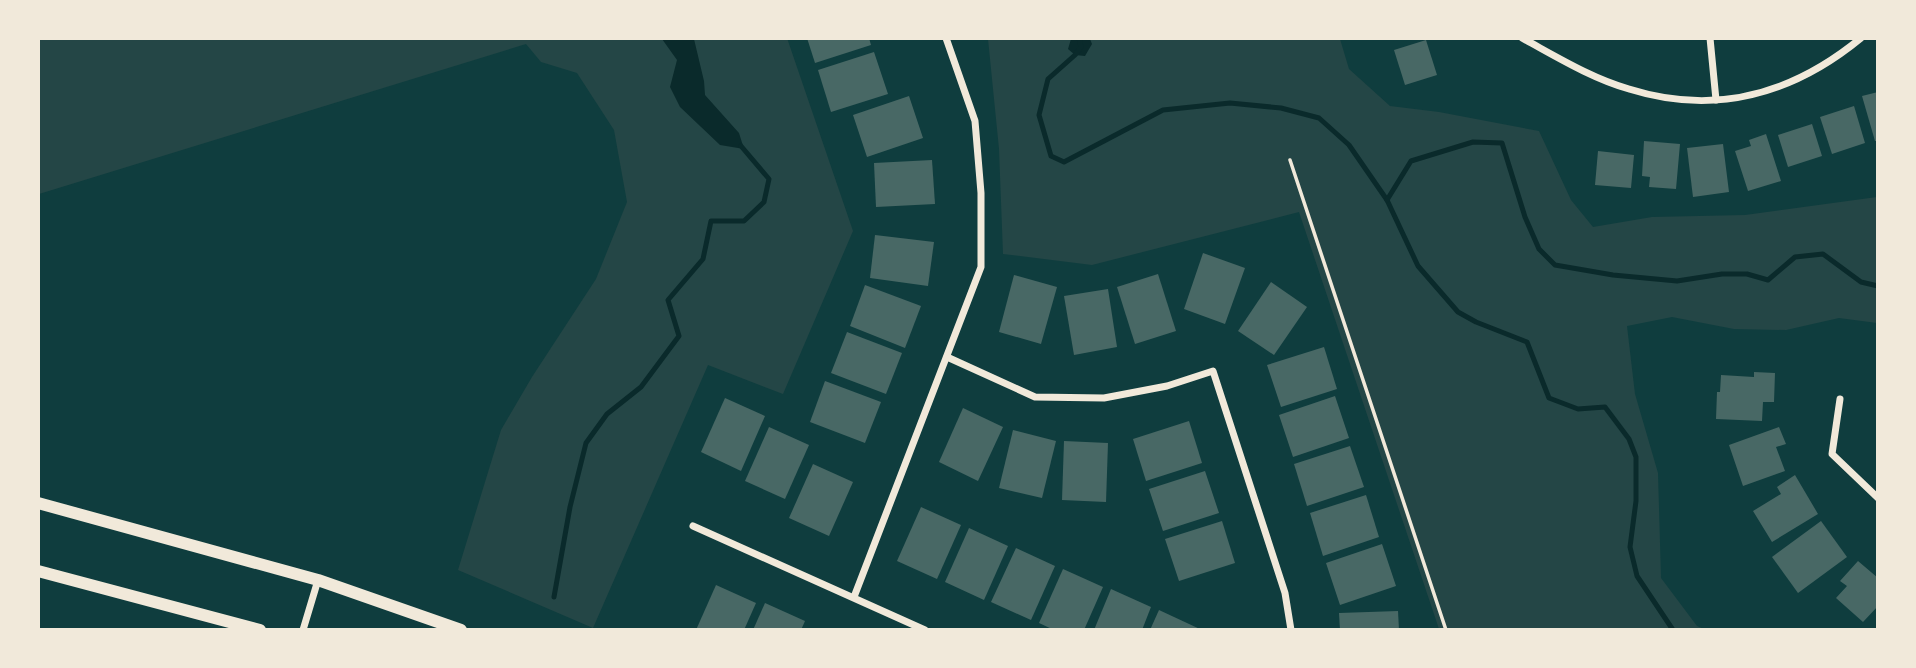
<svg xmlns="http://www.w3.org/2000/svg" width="1916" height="668" viewBox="0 0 1916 668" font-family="Lato,sans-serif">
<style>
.green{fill:#244646}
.water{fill:#0a2a2b}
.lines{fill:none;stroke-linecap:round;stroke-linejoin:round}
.stream{stroke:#0a2a2b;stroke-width:5}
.building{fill:#486865}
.path{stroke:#f1e9da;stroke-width:3.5}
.minor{stroke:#f1e9da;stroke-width:7}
.tertiary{stroke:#f1e9da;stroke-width:12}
</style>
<rect width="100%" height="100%" fill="#0f3d3e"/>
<g class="green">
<polygon points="787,38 853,231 783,394 708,365 593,628 458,570 501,430 532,377 596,279 627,202 614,130 577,73 541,62 526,44 39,194 39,39"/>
<polygon points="988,39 1340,39 1349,69 1390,106 1439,112 1539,131 1571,200 1593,227 1652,217 1745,215 1877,197 1877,323 1839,318 1786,330 1734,329 1672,317 1627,326 1635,394 1658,473 1661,578 1697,626 1704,629 1439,629 1299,212 1092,265 1003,254 999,149"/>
</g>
<g class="water">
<polygon points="662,39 694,39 704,81 705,95 739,133 744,149 720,145 680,107 670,87 677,60"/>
<polygon points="1071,39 1090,39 1092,44 1085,56 1075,55 1068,49"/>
</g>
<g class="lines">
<g class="stream">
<polyline points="1079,38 1081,47 1075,55 1048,79 1039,115 1051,156 1064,162 1163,110 1230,103 1281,108 1319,118 1349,145 1387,200 1418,266 1458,312 1476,322 1527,342 1549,398 1578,409 1605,407 1629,439 1636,457 1636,501 1630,547 1637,576 1673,630"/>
<polyline points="1387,200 1411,161 1473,142 1502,143 1525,217 1539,249 1555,265 1613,275 1677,281 1722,274 1747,274 1768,280 1795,257 1823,254 1861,282 1878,286"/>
<polyline points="554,597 570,507 586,443 607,414 641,387 679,336 668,300 703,259 711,221 744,221 764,202 769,179 741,146"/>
</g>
</g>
<g class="building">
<polygon points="807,38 869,38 871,45 815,63"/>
<polygon points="1426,40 1437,75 1405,85 1394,50"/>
<polygon points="874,52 888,94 831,112 818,70"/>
<polygon points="1878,92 1878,141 1875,141 1862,96"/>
<polygon points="909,96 923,138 867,157 853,115"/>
<polygon points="1854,106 1865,143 1832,154 1820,117"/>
<polygon points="1812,124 1822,156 1788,167 1778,135"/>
<polygon points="1766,134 1781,181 1748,191 1735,151 1751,146 1749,140"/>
<polygon points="1644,141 1680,144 1676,189 1649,187 1650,177 1642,176"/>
<polygon points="1723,144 1729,192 1693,197 1687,148"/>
<polygon points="1598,151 1634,155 1631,188 1595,185"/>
<polygon points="932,160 935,204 876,207 874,163"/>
<polygon points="875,235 934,242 928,286 870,278"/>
<polygon points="1203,253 1245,268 1225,324 1184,309"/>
<polygon points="1158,274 1176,331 1135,344 1117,287"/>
<polygon points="1014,275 1057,287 1041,344 999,332"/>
<polygon points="1271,282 1307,307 1274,355 1238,331"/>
<polygon points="865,285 921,306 905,348 850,326"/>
<polygon points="1108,289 1117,347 1074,355 1064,296"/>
<polygon points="847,332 902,353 886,394 831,373"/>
<polygon points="1324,347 1337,389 1281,407 1267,365"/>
<polygon points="1754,372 1775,373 1774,402 1763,402 1762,421 1716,419 1717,392 1720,392 1721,375 1754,377"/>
<polygon points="825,381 881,402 865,443 810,422"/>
<polygon points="1335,396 1349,438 1293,457 1279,415"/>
<polygon points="725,398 765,416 741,471 701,452"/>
<polygon points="963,408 1003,427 978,481 939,462"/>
<polygon points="1189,421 1202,463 1146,481 1133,439"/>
<polygon points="769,427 809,445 785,499 745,481"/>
<polygon points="1779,427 1786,444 1776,447 1785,471 1743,486 1729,445"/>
<polygon points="1013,430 1056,441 1042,498 999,488"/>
<polygon points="1064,441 1108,443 1106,502 1062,500"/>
<polygon points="1350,446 1364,487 1307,506 1294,464"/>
<polygon points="813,464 853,482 829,536 789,518"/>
<polygon points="1205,471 1219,513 1163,531 1149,489"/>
<polygon points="1795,475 1818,514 1772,542 1753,511 1781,494 1777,487"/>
<polygon points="1366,495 1379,537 1323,556 1310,513"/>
<polygon points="921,507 961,525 937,579 897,561"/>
<polygon points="1222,521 1235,563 1179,581 1165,539"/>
<polygon points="1821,521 1847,557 1798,593 1772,557"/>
<polygon points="969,528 1008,546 984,600 945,582"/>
<polygon points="1382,544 1396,586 1340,605 1326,563"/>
<polygon points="1016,548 1055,566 1031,620 991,602"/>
<polygon points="1858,561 1878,578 1878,606 1863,622 1836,598 1847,586 1840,581"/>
<polygon points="1063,569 1103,587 1084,630 1054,630 1039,623"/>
<polygon points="716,585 756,603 744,630 696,630"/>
<polygon points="1111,589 1151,607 1142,630 1094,630"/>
<polygon points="765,603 805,621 801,630 753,630"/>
<polygon points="1159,610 1202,630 1150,630"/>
<polygon points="1398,611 1399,630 1340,630 1339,613"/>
</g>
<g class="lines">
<polyline class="path" points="1290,160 1446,630"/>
<g class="minor">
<path d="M1522,38C1557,57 1591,78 1629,89C1715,116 1793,94 1861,38"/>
<polyline points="1710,38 1716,100"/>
<polyline points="947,357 1035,397 1104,398 1167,386 1213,371 1285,593 1291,630"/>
<polyline points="1840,399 1832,454 1878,498"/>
<polyline points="693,526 925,630"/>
<polyline points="854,597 981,267 981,193 975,121 946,38"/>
<polyline points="303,630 318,580"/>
</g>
<g class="tertiary">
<polyline points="38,503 318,580 461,630"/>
<polyline points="38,571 260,630"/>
</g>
</g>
<rect width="1916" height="668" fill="none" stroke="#f1e9da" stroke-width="80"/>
</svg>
